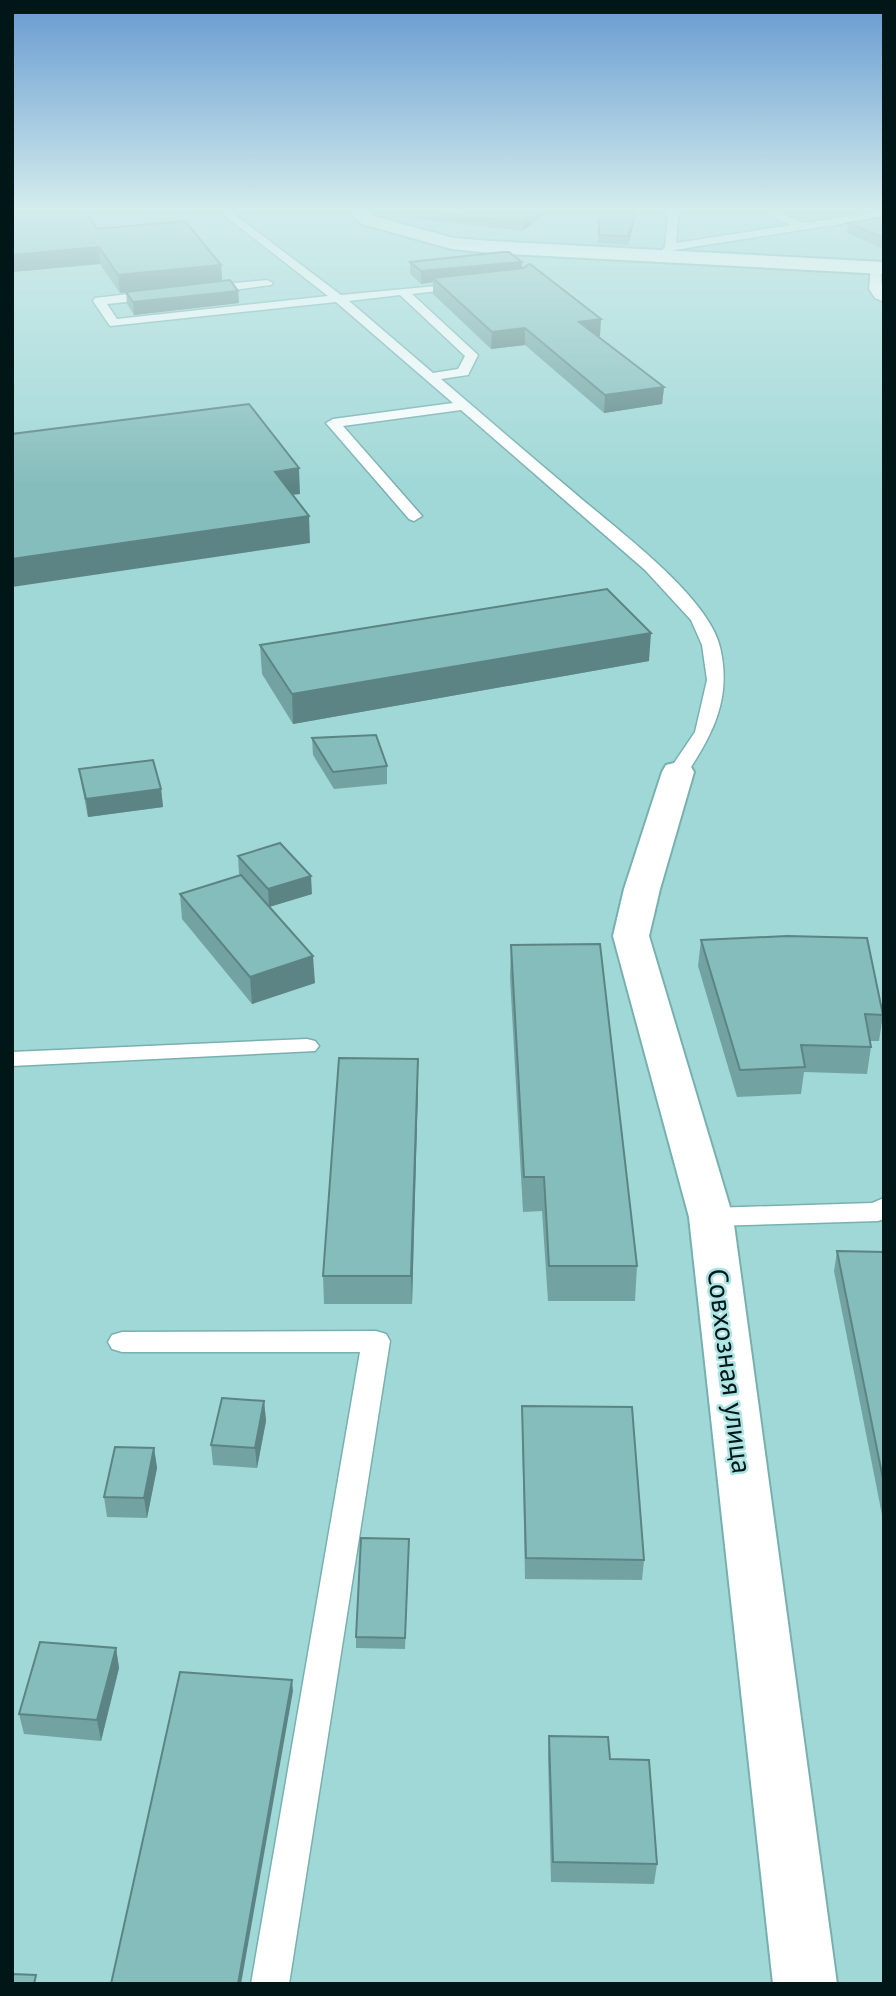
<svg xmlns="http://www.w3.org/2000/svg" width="896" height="1996" viewBox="0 0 896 1996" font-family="'PT Sans',sans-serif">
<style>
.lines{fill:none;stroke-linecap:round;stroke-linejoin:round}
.lane-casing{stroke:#78b0af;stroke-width:3}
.street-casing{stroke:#78b0af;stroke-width:4}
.lane{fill:#fff;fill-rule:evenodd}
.street{fill:#fff;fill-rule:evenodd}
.wall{fill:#72a3a2}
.shaded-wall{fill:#5d8484}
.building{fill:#85bdbc;stroke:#5d8484;stroke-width:2}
.labels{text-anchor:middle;stroke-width:5;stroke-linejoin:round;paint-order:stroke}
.near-street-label{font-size:28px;fill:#011616;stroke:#ace5e4}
</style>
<rect width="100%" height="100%" fill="#a0d8d7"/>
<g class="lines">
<g class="lane-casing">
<g id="lane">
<path d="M215,208H226L341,295L468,283V287L464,288L412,294L478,355L468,375L441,379C484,416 527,453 571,490C612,526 708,595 720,647C732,698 713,735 685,776L678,778L668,772L695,732L707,680L702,645L691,620L645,570L461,410L343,426L422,516L414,521L409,519L326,423L333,419L453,403L336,302L110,326L93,301L95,298L155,291L161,295L155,299L107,304L117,319L328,296ZM400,295L465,356L458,369L433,373L349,301Z"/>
<polygon points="669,208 679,208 676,243 791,225 755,208 768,208 804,223 884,211 884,217 674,250 662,260 656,257 665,247"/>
<path d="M871,266L881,268C880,281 884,290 884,302L875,298L869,289Z"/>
<polygon points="267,280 273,283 271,285 204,294 198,290 204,286"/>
<polygon points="307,1039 315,1041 319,1046 315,1051 12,1066 12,1052"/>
<polygon points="884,1198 884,1219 878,1221 711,1226 702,1223 698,1217 702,1211 711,1208 872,1203"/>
<polygon points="376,1331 386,1334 390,1341 289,1984 251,1984 360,1352 122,1352 112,1349 108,1342 112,1335 122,1332"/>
</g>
</g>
<g class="street-casing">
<g id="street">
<polygon points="352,208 370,208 369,212 374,216 453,238 491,241 884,262 884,274 491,253 452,249 362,224 351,214"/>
<polygon points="678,762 690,765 694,772 660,889 649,936 733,1217 837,1984 773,1984 689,1217 613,936 624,889 662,772 666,765"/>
</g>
</g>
<use href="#lane" class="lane"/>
<use href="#street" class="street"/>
</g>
<g class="wall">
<polygon points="12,208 97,229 221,265 222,281 238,291 239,303 134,315 127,304 126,292 120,293 100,264 12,272"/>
<polygon points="391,208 638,208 628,245 598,243 599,219 602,210 552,208 523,231 391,216"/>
<polygon points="884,217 884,249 847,233 848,223"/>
<polygon points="410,262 522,268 600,336 598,336 664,387 662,404 604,413 525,345 491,349 433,294 433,282 421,284 410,274"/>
<polygon points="260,645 649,661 293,724 262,674"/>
<polygon points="312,738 387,766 387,784 334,789 313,755"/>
<polygon points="79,769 161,789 163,807 88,817 82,787"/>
<polygon points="238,856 312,894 269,907 315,983 252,1004 182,919 180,894 241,875 239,874"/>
<polygon points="701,940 883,1015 879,1041 870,1041 871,1047 867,1074 804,1072 801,1094 737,1097 698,966"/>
<polygon points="511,945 637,1266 635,1301 548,1301 542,1211 523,1212 510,977"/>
<polygon points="418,1086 412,1304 324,1304 323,1276"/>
<polygon points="837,1251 884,1252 884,1525 834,1271"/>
<polygon points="264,1401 266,1421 257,1468 213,1465 211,1445"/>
<polygon points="522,1406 644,1560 642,1580 525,1579 522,1426"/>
<polygon points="154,1448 157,1468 147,1518 107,1517 104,1497"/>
<polygon points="409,1549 405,1649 356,1648 356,1637"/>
<polygon points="116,1648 119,1668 101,1741 24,1734 19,1714"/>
<polygon points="549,1736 610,1759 657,1864 654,1884 551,1882 548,1756"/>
</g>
<g class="shaded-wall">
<polygon points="542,208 552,208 523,231 523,222"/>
<polygon points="636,208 638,208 628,245 628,236"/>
<polygon points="99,247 100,264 12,272 12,255"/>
<polygon points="522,262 522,274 433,278 433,282 421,284 421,271"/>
<polygon points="221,265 222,282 120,293 118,275"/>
<polygon points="238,291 239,303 134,315 133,302"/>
<polygon points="601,319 600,336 579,338 579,322"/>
<polygon points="525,328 525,345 491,349 492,332"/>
<polygon points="664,387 662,404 604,413 605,395"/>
<polygon points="299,468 300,494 276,497 275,472"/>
<polygon points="309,516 310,543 12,587 12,559"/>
<polygon points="651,633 649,661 293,724 292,694"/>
<polygon points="161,789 163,807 88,817 86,799"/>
<polygon points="311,876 312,894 269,907 268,889"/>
<polygon points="313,956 315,983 252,1004 250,977"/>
<polygon points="418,1059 418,1086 412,1304 411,1276"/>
<polygon points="264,1401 266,1421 257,1468 255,1448"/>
<polygon points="154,1448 157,1468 147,1518 144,1498"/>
<polygon points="116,1648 119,1668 101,1741 97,1720"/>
<polygon points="292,1680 293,1691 241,1984 238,1984"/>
</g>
<g class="building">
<polygon points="12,208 84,208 97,229 185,221 221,265 118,275 99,247 12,255"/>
<polygon points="391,208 542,208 523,222"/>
<polygon points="602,208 636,208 628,236 599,235 599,219"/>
<polygon points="884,217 884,238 848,223"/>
<polygon points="503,252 509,252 522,262 421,271 410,262"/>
<polygon points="530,264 601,319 579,322 664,387 605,395 525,328 492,332 433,278 523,268"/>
<polygon points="230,280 238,291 133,302 126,292"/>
<polygon points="249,404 299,468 275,472 309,516 12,559 12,434"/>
<polygon points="607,589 651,633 292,694 260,645"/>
<polygon points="376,735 387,766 333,772 312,738"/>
<polygon points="153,760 161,789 86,799 79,769"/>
<polygon points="280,843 311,876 268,889 238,856"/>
<polygon points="241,875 313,956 250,977 180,894"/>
<polygon points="787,936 867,938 883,1015 865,1014 871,1047 801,1045 805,1067 740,1070 701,940"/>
<polygon points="600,944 637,1266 549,1266 544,1177 524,1177 511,945"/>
<polygon points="339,1058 418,1059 411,1276 323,1276"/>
<polygon points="837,1251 884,1252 884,1484"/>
<polygon points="222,1398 264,1401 255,1448 211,1445"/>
<polygon points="522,1406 632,1407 644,1560 526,1558"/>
<polygon points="115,1447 154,1448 144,1498 104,1497"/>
<polygon points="361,1538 409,1539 405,1638 356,1637"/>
<polygon points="40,1642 116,1648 97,1720 19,1714"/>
<polygon points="180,1672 292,1680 238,1984 111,1984"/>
<polygon points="549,1736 608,1737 610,1759 649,1760 657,1864 553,1862"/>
<polygon points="12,1974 36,1975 34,1984 12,1984"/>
</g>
<linearGradient id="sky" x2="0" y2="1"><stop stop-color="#669ad0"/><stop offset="0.43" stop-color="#d4eded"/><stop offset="1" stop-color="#d4eded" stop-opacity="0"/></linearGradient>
<rect width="896" height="487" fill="url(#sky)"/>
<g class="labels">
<g class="near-street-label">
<text transform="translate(730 1371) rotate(83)" y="10">Совхозная улица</text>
</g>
</g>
<rect width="896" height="1996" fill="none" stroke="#011616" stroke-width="28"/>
</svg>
